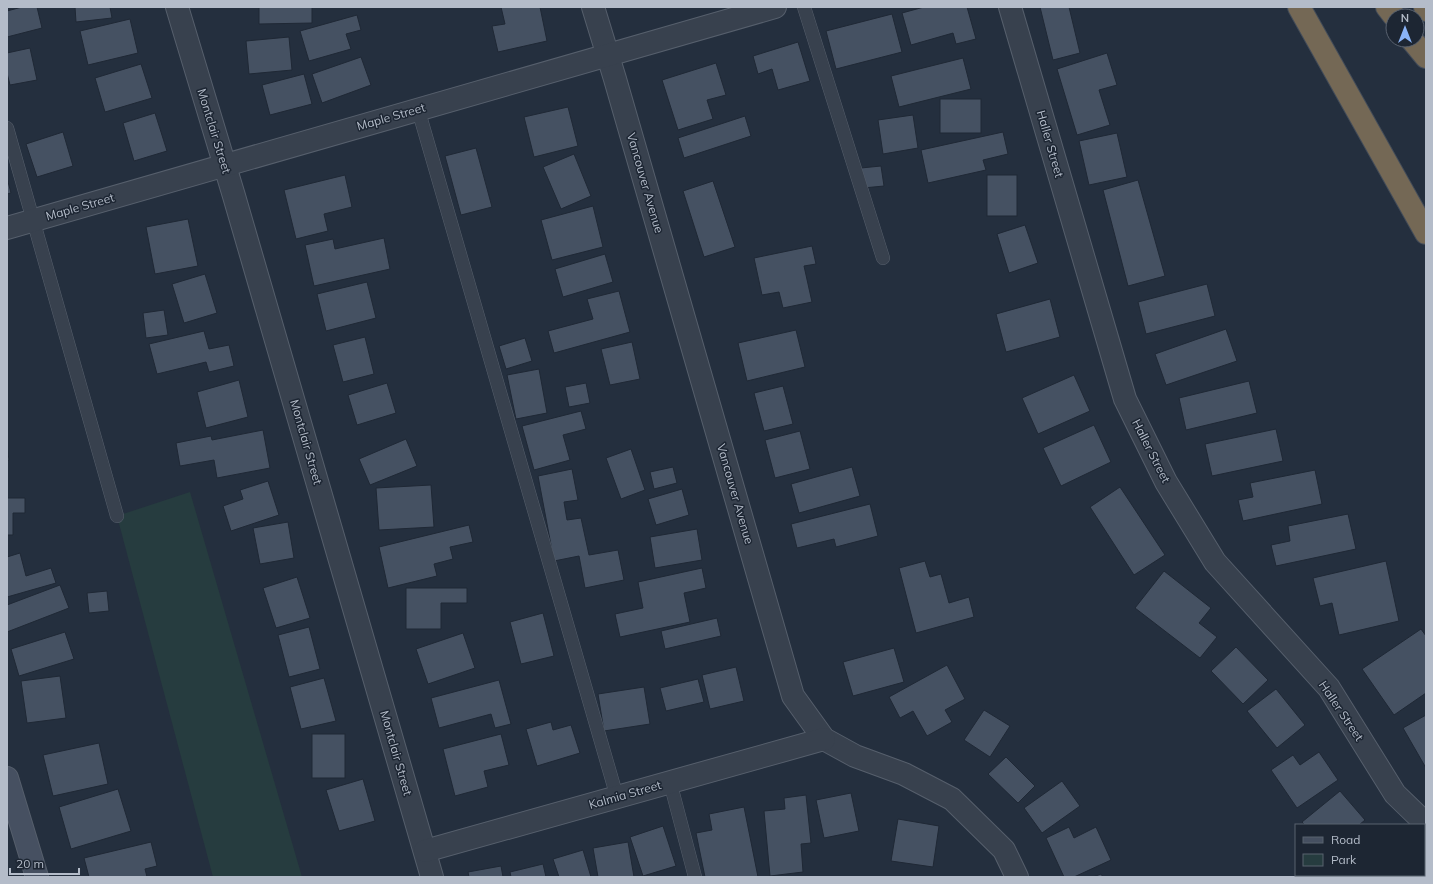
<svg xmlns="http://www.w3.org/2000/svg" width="1433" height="884" viewBox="0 0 1433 884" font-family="Mulish,sans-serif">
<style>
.green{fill:#263c3f}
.building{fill:#455162;stroke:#1f2835}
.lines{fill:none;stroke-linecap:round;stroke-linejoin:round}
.lane-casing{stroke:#565f6c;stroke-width:14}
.street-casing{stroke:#565f6c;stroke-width:24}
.secondary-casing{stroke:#565f6c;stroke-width:24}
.highway-casing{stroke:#434c59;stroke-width:24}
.lane{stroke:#38414e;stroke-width:13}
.street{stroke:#38414e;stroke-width:22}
.secondary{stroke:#465061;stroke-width:22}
.highway{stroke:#746855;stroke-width:22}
.labels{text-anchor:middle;stroke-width:3;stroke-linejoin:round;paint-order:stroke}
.street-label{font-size:12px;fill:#b4bcc9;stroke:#1d2633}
</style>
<rect width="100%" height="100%" fill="#242f3e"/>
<polygon class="green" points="190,492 302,877 213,877 117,516"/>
<g class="building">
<polygon points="22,7 37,7 42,28 7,37 7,11"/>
<polygon points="75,7 110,7 112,18 76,22"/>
<polygon points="259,7 312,7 312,23 259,24"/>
<polygon points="501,7 540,7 547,41 498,52 492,26 505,24"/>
<polygon points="924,7 967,7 976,39 956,44 953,33 911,45 902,13"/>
<polygon points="1040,7 1069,7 1080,53 1053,60"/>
<polygon points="892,14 902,52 836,69 826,31"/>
<polygon points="357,15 361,30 346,34 351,49 309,61 300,31"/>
<polygon points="130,19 138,53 88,65 80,31"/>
<polygon points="289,37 292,70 249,74 246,41"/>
<polygon points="798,42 810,81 778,90 772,69 758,74 753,56"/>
<polygon points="30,48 37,80 10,85 7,73 7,53"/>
<polygon points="1107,53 1117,85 1099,90 1110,125 1077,135 1057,69"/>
<polygon points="361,57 371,85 322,103 312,74"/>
<polygon points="963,58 971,89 899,107 891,76"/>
<polygon points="716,63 726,95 707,100 713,119 678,130 662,80"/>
<polygon points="141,64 152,98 105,112 95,78"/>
<polygon points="304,74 312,104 270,115 262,85"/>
<rect x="940" y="99" width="41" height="34"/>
<polygon points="568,107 578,146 534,157 524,117"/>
<polygon points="155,113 167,151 134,161 123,123"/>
<polygon points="913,115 918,148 883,154 878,120"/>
<polygon points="745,116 751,136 684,158 678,138"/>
<polygon points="63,132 73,166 37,177 26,144"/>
<polygon points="1003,132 1008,154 983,160 986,170 928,183 921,150"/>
<polygon points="1117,133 1127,177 1089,185 1079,141"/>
<polygon points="476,148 492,207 461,215 445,156"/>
<polygon points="574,154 591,196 561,209 543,167"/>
<polygon points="881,166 884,186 863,188 861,168"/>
<polygon points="345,175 352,207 324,214 328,231 296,239 284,190"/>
<rect x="987" y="175" width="30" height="41"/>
<polygon points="7,178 11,193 7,194"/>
<polygon points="1138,180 1165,276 1128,286 1103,190"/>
<polygon points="713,181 735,247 704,257 683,191"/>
<polygon points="593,206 603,247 552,260 541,220"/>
<polygon points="188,219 198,266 155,274 146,227"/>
<polygon points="1025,225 1038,263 1009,273 997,234"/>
<polygon points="384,238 390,269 314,286 305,245 333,239 335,249"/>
<polygon points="812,246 816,264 804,266 812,302 783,308 779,292 762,295 754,258"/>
<polygon points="605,254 613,282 563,297 555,269"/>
<polygon points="205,274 217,313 184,323 172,284"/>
<polygon points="367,282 376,318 326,331 317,294"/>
<polygon points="1207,284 1215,316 1146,334 1138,302"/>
<polygon points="619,291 630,332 554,353 548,331 593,319 587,299"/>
<polygon points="1050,299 1060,337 1006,352 996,314"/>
<polygon points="164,310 168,335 146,338 143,313"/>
<polygon points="1226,329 1237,361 1166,385 1155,354"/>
<polygon points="796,330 805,367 747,381 738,343"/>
<polygon points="204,331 209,349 229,345 234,366 209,372 206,362 157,374 149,344"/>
<polygon points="365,337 374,374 343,382 333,345"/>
<polygon points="525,338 532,361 506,369 499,346"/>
<polygon points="632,342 640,379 610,385 601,349"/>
<polygon points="539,369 547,413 516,419 507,375"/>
<polygon points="1074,375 1090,411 1038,434 1022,398"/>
<polygon points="239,380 248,417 206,428 197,392"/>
<polygon points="1249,381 1257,413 1186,430 1179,398"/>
<polygon points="387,383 396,413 357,425 348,395"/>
<polygon points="586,383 590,403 569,407 565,387"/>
<polygon points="783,386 793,424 764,431 754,393"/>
<polygon points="581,411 586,429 563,435 570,460 534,470 522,426"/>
<polygon points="1094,425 1111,462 1061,486 1043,448"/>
<polygon points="1276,429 1283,461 1212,476 1205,444"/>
<polygon points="263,430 270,468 217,478 214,460 180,466 176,443 211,436 212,440"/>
<polygon points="800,431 810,469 775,478 765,440"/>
<polygon points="406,439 417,466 370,485 359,459"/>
<polygon points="7,446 9,460 7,461"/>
<polygon points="631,449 645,490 621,499 606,458"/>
<polygon points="673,467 677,483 654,489 650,472"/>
<polygon points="852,467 860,496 799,513 791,484"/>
<polygon points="572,469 578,500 564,502 567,520 581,518 589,555 618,550 624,580 585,588 579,556 554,561 538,476"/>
<polygon points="1315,470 1322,504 1243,521 1238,500 1253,497 1250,483"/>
<polygon points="268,481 279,515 231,531 223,506 243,499 240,490"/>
<polygon points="431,485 434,527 379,530 376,488"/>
<polygon points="1120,487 1165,555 1134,575 1090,507"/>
<polygon points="682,489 689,515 656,525 648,499"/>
<polygon points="7,498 25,498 25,513 13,513 13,535 7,535"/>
<polygon points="870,504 878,536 836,547 834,539 797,548 791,524"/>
<polygon points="1348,514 1356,549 1276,566 1271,545 1290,541 1288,526"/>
<polygon points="288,522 294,558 260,564 253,528"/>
<polygon points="469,525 473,542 450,547 453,559 434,564 437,576 388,588 379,547"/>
<polygon points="697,529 702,560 655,568 650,537"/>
<polygon points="20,553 26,576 51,568 56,583 7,597 7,557"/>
<polygon points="925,561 930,577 941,574 949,603 969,597 974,617 916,633 899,568"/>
<polygon points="1386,561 1399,621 1339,635 1332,603 1320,606 1313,578"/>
<polygon points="702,568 706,588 684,593 690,622 620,637 615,614 643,608 638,582"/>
<polygon points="1164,571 1211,608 1199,623 1217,637 1200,658 1135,608"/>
<polygon points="297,577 310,618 276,628 263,588"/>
<polygon points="60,585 69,608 7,632 7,605"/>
<polygon points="406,588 467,588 467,603 441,603 441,629 406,629"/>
<polygon points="107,591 109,611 89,613 87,593"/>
<polygon points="543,613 554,656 521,664 510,622"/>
<polygon points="717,618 721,636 665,649 661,631"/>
<polygon points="309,627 320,669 289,677 278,635"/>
<polygon points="1421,629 1426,636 1426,693 1394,715 1362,669"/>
<polygon points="65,632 74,659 19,676 11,649"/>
<polygon points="463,633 475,668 428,684 416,649"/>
<polygon points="1236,647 1268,680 1243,704 1211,671"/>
<polygon points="894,648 904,682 853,696 843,662"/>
<polygon points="947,665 965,699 945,710 952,722 927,736 913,711 900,718 889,697"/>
<polygon points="736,667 744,701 710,709 702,675"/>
<polygon points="60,676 66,718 27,723 21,681"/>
<polygon points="324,678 336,721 301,729 290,687"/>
<polygon points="698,679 704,702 666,711 660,688"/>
<polygon points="499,680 511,724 495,728 491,714 439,728 431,698"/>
<polygon points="644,687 650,724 604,731 598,694"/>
<polygon points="1276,689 1305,725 1277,748 1247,711"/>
<polygon points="984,710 1010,726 990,757 964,740"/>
<polygon points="1426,715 1426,768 1403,728"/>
<polygon points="551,722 553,730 571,725 580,753 537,766 526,729"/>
<rect x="312" y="734" width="33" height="44"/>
<polygon points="501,734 509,765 484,771 488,787 455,796 443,749"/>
<polygon points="99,743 108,784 53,796 43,755"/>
<polygon points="1319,752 1338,780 1297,808 1271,770 1293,755 1300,765"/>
<polygon points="1006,757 1035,786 1018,803 988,774"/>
<polygon points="363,779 375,821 339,831 326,790"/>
<polygon points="1062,781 1080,806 1042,833 1024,808"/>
<polygon points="118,789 131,831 71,849 59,807"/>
<polygon points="1340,791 1365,820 1359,825 1305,825 1302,822"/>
<polygon points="851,793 859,831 824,838 816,800"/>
<polygon points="806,795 811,843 801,844 803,872 770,876 764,811 785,809 784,798"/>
<polygon points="744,807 758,877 705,877 696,833 712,830 709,814"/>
<polygon points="898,819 939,826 933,867 891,861"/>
<polygon points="663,826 676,866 643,876 630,837"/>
<polygon points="1069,827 1074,838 1096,827 1111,860 1074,877 1064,877 1046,838"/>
<polygon points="151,842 157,866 145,869 147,877 89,877 84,858"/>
<polygon points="628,842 634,877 598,877 593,848"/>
<polygon points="583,850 591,877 559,877 553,859"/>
<polygon points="543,864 546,877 511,877 510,872"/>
<polygon points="501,866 503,877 469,877 468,872"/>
<polygon points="1101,874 1103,877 1093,877"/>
<polygon points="1369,875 1409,875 1407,877 1370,877"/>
</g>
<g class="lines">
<g class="lane-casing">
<g id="lane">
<polyline points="804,7 883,258"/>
<polyline points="418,109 617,797"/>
<polyline points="7,128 117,516"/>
<polyline points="670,782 695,877"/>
</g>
</g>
<g class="street-casing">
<g id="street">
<polyline points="177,7 234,196 432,877"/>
<polyline points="593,7 615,79 793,696 824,739 855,756 904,774 952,799 1004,850 1017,877"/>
<polyline points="1010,7 1125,399 1166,482 1215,562 1329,688 1395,794 1426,824"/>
<polyline points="7,228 775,7"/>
<polyline points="425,851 824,739"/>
</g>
</g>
<g class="secondary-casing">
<polyline id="secondary" points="7,778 37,877"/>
</g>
<g class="highway-casing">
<g id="highway">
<polyline points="1299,7 1426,233"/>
<polyline points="1387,7 1394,16"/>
<polyline points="1425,7 1426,10"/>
<polyline points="1412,40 1426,57"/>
</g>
</g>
<use href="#lane" class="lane"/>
<use href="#street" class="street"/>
<use href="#secondary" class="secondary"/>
<use href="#highway" class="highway"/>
</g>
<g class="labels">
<g class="street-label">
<text transform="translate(391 117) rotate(-16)" y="4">Maple Street</text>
<text transform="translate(214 131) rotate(73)" y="4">Montclair Street</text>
<text transform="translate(1050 144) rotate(74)" y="4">Haller Street</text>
<text transform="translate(645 183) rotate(74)" y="4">Vancouver Avenue</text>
<text transform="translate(80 207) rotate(-16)" y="4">Maple Street</text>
<text transform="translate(306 442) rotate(74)" y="4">Montclair Street</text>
<text transform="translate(1151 451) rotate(63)" y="4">Haller Street</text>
<text transform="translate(735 494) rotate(74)" y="4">Vancouver Avenue</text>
<text transform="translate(1341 711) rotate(56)" y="4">Haller Street</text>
<text transform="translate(396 753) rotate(74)" y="4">Montclair Street</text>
<text transform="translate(625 795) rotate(-16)" y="4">Kalmia Street</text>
</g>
</g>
<rect width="1433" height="884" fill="none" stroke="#b4bcc9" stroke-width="16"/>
<rect x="1295" y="824" width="130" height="52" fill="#1d2633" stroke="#59626f"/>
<rect x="1303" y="837" width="20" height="6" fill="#465061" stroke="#59626f"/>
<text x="1331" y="844" font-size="12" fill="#b4bcc9">Road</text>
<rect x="1303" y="854" width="20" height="12" fill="#263c3f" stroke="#59626f"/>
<text x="1331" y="864" font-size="12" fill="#b4bcc9">Park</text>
<g transform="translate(1405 28)"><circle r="19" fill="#1d2633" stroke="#59626f"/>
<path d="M0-3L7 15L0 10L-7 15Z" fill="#8ab4f8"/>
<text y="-6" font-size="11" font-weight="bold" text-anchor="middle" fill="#b4bcc9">N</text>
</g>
<path d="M10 868v6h69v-6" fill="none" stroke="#b4bcc9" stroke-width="2"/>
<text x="16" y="868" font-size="12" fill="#b4bcc9" stroke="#1d2633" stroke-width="3" paint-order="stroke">20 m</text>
</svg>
